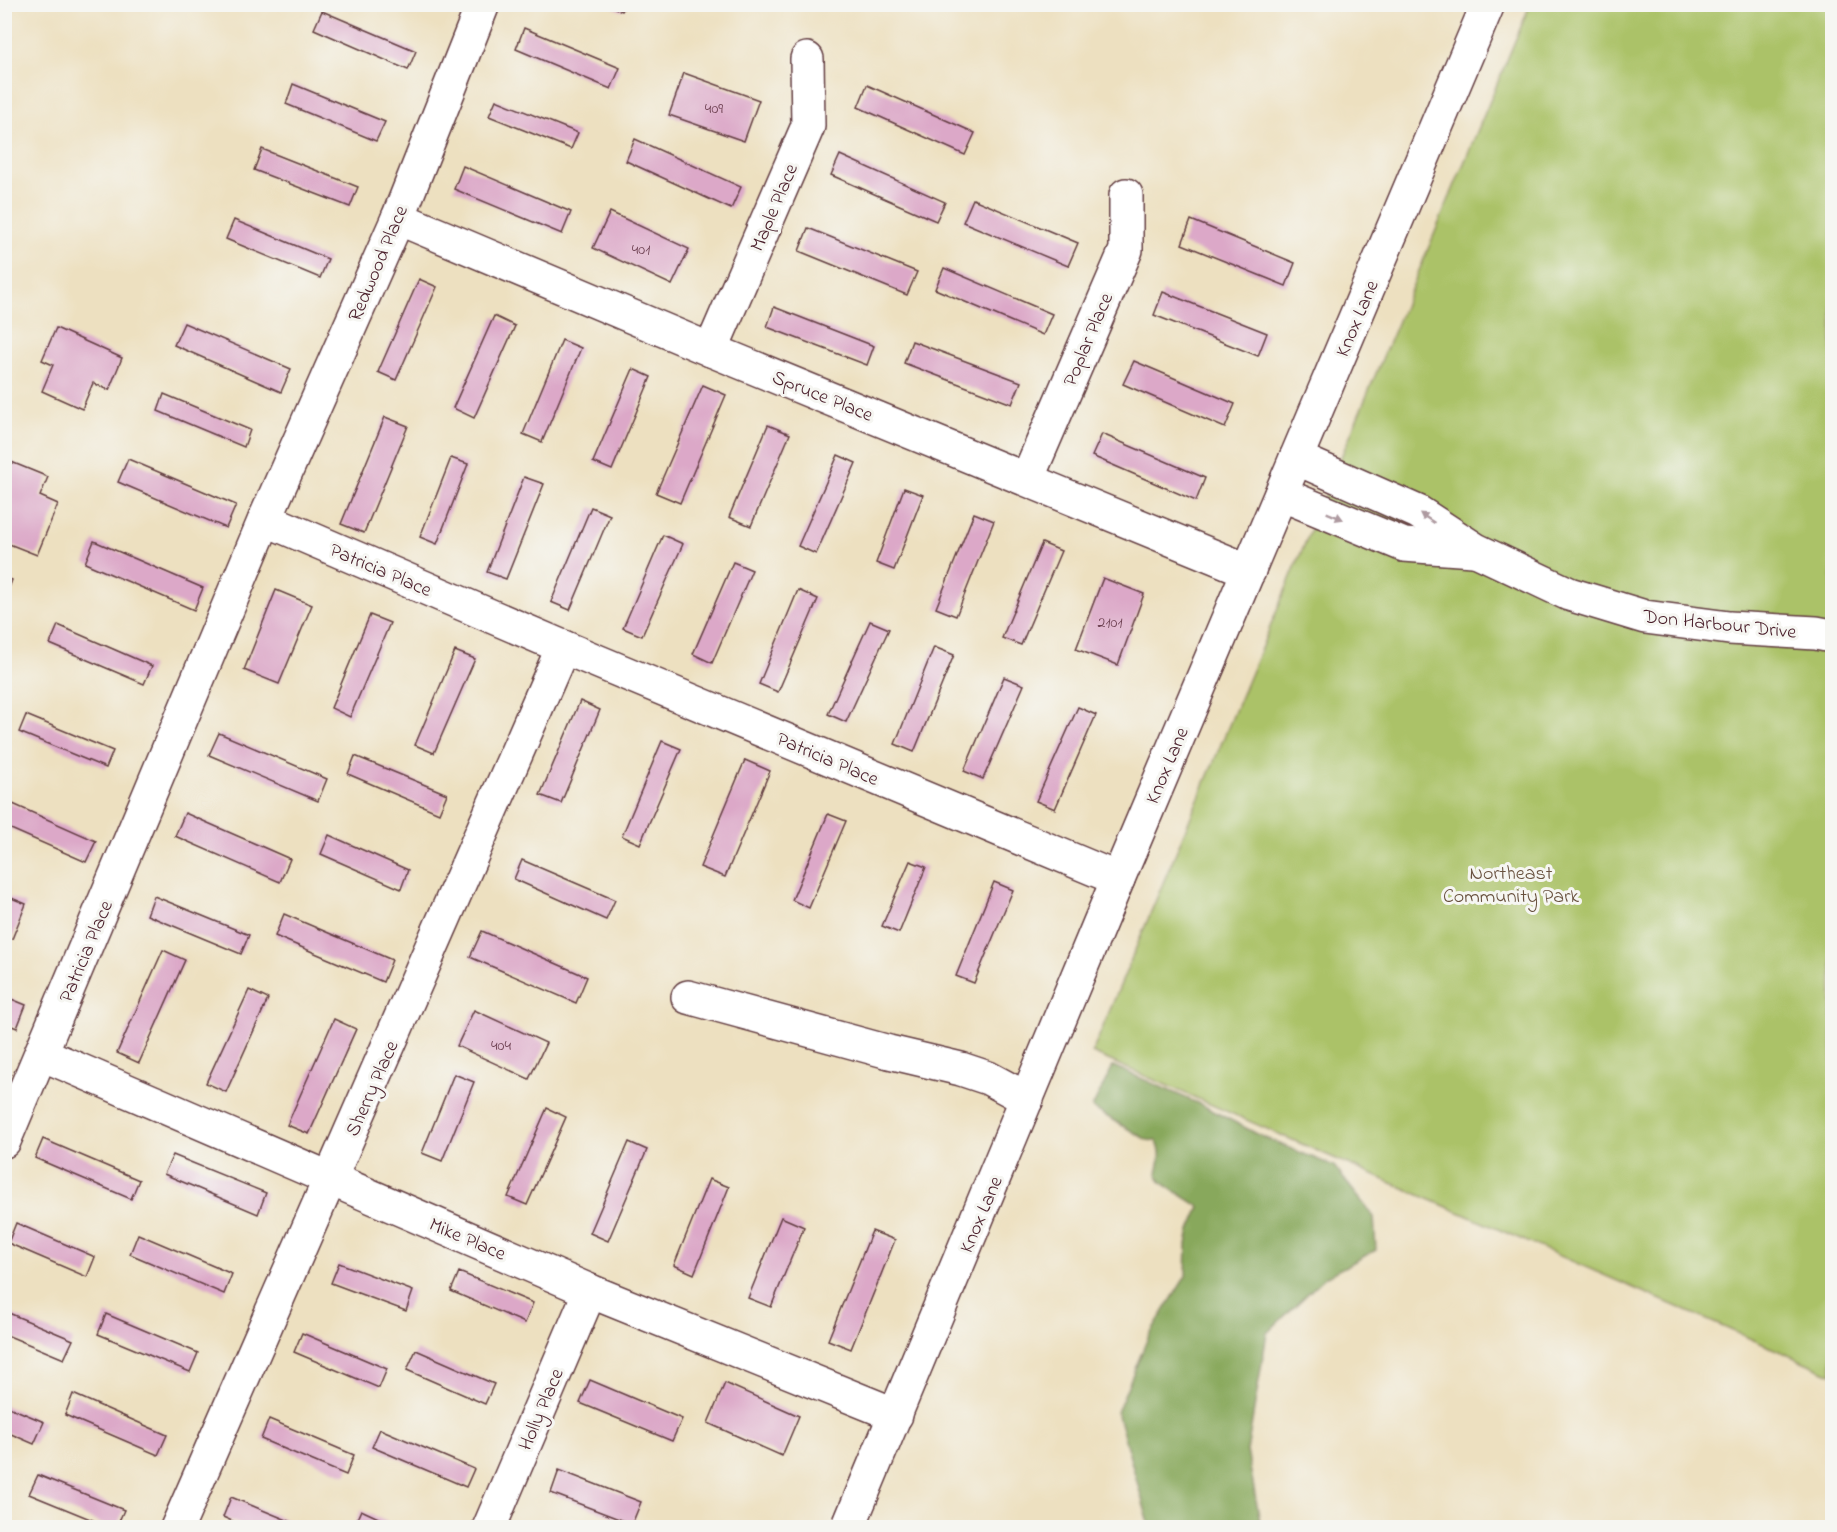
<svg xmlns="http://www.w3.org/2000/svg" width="1837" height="1532" viewBox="0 0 1837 1532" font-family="'Indie Flower',sans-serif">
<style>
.green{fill:#abc267;stroke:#7a7049;stroke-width:1.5}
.forest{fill:#88a85c;stroke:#696444;stroke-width:1.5}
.building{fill:#dca8c8}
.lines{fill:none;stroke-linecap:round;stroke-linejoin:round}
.minor-casing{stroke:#623c41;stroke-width:36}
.minor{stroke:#fff;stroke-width:33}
.oneway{fill:#ae9aa0}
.labels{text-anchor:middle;stroke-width:6;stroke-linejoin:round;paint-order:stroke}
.number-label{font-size:16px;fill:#6e4152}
.street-label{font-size:20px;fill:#4a1f2b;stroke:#f6f6f2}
.park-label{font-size:20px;fill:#67503d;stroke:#f6f6f2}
</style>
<rect width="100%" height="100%" fill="#f6f6f2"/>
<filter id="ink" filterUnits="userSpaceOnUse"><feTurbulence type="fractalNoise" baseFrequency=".0167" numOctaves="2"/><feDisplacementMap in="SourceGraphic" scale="12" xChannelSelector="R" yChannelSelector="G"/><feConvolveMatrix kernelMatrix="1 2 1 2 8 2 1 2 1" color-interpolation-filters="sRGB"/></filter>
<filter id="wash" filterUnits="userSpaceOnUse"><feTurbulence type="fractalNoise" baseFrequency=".008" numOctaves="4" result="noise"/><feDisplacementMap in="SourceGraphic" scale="24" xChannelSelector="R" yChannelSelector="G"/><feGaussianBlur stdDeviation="1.35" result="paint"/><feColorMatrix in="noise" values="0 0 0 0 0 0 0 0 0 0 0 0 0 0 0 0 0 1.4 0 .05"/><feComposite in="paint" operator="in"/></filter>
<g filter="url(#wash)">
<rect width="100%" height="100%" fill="#ede0c0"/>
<polygon class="green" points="1530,5 1832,5 1832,1374 1092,1053"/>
<path class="forest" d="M1113,1066L1202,1105L1265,1138L1334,1166L1374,1217L1376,1250L1325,1277L1267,1333L1247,1451L1261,1527H1150L1117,1412L1149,1335L1186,1276L1187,1244L1190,1230L1200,1207L1161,1182L1157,1173C1160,1161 1163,1152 1156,1141L1147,1140L1092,1108Z"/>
<g id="blocks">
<g class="building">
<polygon points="606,4 625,4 622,11"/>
<polygon points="322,11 416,51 408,70 314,29"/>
<polygon points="524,28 620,68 611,89 516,49"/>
<polygon points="684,73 759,100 744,141 669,115"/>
<polygon points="293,84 385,122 376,141 286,104"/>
<polygon points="867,85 975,133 965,155 858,107"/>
<polygon points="496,100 578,133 571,149 489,116"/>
<polygon points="635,139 741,187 731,209 626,161"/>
<polygon points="262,149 358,187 350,207 254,170"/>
<polygon points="840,155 945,202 936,221 831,175"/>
<polygon points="463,166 571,212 562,234 454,189"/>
<polygon points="973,199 1078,243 1068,266 963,222"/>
<polygon points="610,212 689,249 672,285 593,248"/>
<polygon points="234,220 328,259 320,278 226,239"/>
<polygon points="1191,220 1295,263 1286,286 1182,244"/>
<polygon points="808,228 917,272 907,295 799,251"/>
<polygon points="944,268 1052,314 1043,335 935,289"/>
<polygon points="419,279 437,287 396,380 378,372"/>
<polygon points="1163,292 1267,333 1258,356 1154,315"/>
<polygon points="774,307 874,346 867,365 767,327"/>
<polygon points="494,316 515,326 474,418 453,408"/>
<polygon points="184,323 291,369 281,392 174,345"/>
<polygon points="56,328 122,358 109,390 93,383 82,409 42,391 53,365 42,360"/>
<polygon points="562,340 581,348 542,442 523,434"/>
<polygon points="912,341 1021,382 1012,404 904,363"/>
<polygon points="1134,361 1235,404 1225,428 1123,384"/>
<polygon points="633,369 651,377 612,470 593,462"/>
<polygon points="703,385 726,395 680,503 656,493"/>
<polygon points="164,394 250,430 244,447 158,411"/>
<polygon points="385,417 408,426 364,533 341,524"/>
<polygon points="768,425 790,434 751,526 729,517"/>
<polygon points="1102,434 1205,478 1196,501 1092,456"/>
<polygon points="838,455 856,463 816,554 798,546"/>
<polygon points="451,458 468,464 437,544 420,537"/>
<polygon points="4,459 48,477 40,496 58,504 37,555 4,542"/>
<polygon points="128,459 236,505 226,528 118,482"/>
<polygon points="524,477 544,484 506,579 487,572"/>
<polygon points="904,488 923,495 894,570 876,563"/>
<polygon points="591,507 610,515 570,610 551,602"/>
<polygon points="974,513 994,521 956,616 936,608"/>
<polygon points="663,535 683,544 642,636 623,628"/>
<polygon points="94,541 203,588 194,610 85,563"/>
<polygon points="1042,543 1061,551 1021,645 1002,638"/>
<polygon points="733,562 752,570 712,663 693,654"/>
<polygon points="4,577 12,580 5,598 4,598"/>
<polygon points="1103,578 1144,594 1118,665 1076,649"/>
<polygon points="276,590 312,605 279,684 244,670"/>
<polygon points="798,590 818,599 778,692 759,684"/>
<polygon points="370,615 390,623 350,717 331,708"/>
<polygon points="870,621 889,629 846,722 828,714"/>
<polygon points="58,625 152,666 144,684 50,644"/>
<polygon points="934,647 954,655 914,752 895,744"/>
<polygon points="455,651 475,659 434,753 415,745"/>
<polygon points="1004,677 1024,685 983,779 964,771"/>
<polygon points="580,701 600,710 561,803 540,795"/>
<polygon points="1078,707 1096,715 1055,809 1036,801"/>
<polygon points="26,715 113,751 106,768 19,732"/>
<polygon points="219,733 327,779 318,801 209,755"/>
<polygon points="662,741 681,749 640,844 622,836"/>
<polygon points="355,756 447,794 439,813 348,774"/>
<polygon points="745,760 770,771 725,877 700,867"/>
<polygon points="4,800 96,841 86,862 4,826"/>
<polygon points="185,813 290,859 280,882 175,836"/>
<polygon points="828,814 846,821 809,908 792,900"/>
<polygon points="329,835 408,870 401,889 321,854"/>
<polygon points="522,860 615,900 606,920 514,879"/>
<polygon points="910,861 926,867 899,933 882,926"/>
<polygon points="994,882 1013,890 974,983 956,976"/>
<polygon points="4,895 26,904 12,939 4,936"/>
<polygon points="154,896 249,935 241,954 147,915"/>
<polygon points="284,914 392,960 383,982 275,936"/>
<polygon points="482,931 587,977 576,1003 470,957"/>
<polygon points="163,950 185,960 139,1063 117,1053"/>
<polygon points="249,990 268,999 226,1092 206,1083"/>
<polygon points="4,996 26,1005 17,1028 4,1023"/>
<polygon points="474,1010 546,1043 529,1079 457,1046"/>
<polygon points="334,1019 356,1029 309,1134 287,1125"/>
<polygon points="454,1074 474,1082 442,1161 422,1153"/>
<polygon points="547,1108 566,1117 527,1205 508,1197"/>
<polygon points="43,1139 139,1180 131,1199 35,1158"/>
<polygon points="629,1142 647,1150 608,1241 590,1233"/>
<polygon points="173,1155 266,1193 258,1214 164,1174"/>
<polygon points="709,1179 729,1187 694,1274 674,1265"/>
<polygon points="781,1217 804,1227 771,1307 748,1298"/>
<polygon points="16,1223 95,1257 87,1277 8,1243"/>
<polygon points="872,1231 895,1240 851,1349 828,1340"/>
<polygon points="138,1234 232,1274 224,1294 130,1254"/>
<polygon points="339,1263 413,1291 406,1311 331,1283"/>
<polygon points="459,1272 533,1303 525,1323 451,1291"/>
<polygon points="4,1311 73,1340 64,1359 4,1334"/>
<polygon points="106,1314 198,1353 190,1372 98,1334"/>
<polygon points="302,1333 387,1369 379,1388 294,1352"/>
<polygon points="416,1350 494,1384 485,1404 407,1370"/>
<polygon points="590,1380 682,1419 672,1441 580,1403"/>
<polygon points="725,1383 799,1416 782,1456 708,1423"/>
<polygon points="73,1394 167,1435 158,1455 65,1415"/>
<polygon points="4,1405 44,1422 34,1444 4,1431"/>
<polygon points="269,1419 354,1455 346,1475 261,1439"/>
<polygon points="380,1429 474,1469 466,1487 372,1447"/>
<polygon points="559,1470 641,1502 632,1524 551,1493"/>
<polygon points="38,1475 124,1510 116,1528 112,1528 29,1494"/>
<polygon points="231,1497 304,1527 304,1528 248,1528 223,1517"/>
<polygon points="361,1510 400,1528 353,1528"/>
</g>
</g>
</g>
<g filter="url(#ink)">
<use href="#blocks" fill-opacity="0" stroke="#623c41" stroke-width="1.5"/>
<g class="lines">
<g class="minor-casing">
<g id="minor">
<polyline points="398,218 711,350 1249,571"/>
<polyline points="711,350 808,126 807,59"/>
<polyline points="1296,458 1418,512 1476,550 1569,594 1645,617 1729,628 1816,633 1832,636"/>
<polyline points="1027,479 1126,250 1126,195"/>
<polyline points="1281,494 1404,545 1473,550"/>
<polyline points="265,519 563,647 1118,879"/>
<polyline points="688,997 889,1052 961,1069 988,1078 1027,1099"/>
<polyline points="42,1054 590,1291 896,1415"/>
<polyline points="4,1141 265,519 398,218 483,4"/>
<polyline points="177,1528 563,647"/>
<polyline points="489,1528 590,1291"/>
<polyline points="848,1528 1118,879 1488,4"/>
</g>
</g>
<use href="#minor" class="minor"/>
</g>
<defs><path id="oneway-solid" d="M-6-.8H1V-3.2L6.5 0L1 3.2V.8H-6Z" transform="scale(1.5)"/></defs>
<g class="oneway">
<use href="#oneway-solid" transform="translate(1335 516) rotate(22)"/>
<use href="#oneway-solid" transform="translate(1427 518) rotate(-146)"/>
</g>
</g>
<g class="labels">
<g class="number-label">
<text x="714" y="113">409</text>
<text x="641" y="254">401</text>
<text x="1110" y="627">2101</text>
<text x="501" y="1050">404</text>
</g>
<g class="street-label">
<text transform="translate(773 207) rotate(-67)" y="7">Maple Place</text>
<text transform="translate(377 263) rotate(-67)" y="7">Redwood Place</text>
<text transform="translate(1356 318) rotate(-67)" y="7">Knox Lane</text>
<text transform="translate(1087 339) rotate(-67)" y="7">Poplar Place</text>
<text transform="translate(823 395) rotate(22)" y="7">Spruce Place</text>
<text transform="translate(381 569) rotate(23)" y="7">Patricia Place</text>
<text transform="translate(1720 623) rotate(6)" y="7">Don Harbour Drive</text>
<text transform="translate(828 758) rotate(23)" y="7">Patricia Place</text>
<text transform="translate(1166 765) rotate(-67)" y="7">Knox Lane</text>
<text transform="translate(85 951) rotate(-67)" y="7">Patricia Place</text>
<text transform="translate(371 1088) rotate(-66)" y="7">Sherry Place</text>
<text transform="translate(980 1214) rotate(-67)" y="7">Knox Lane</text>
<text transform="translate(468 1238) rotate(23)" y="7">Mike Place</text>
<text transform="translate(540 1409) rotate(-67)" y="7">Holly Place</text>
</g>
<g class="park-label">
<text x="1511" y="879">Northeast<tspan x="1511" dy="23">Community Park</tspan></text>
</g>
</g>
<rect width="1837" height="1532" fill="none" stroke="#f6f6f2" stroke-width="24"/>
</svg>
